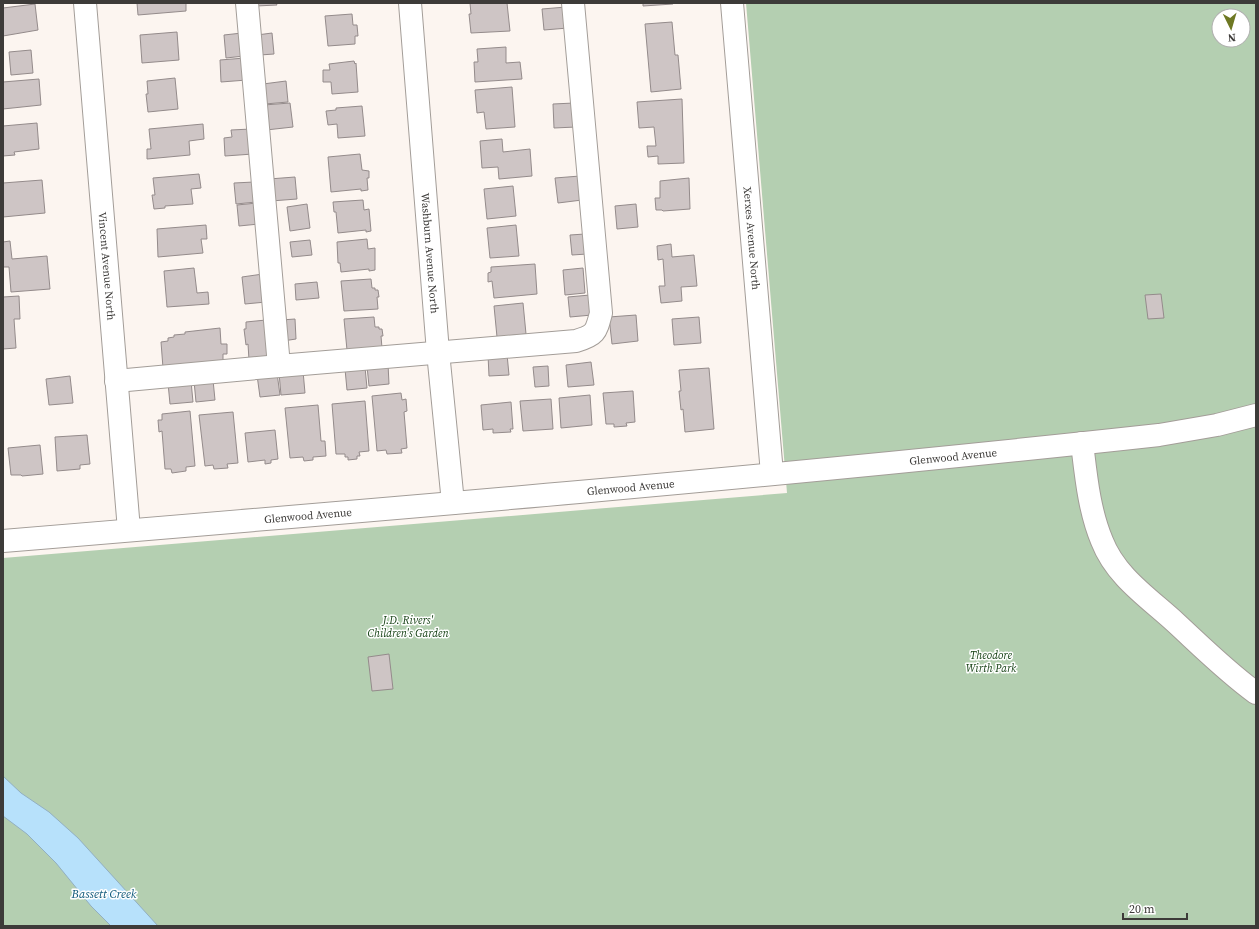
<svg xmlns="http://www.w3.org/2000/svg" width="1259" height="929" viewBox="0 0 1259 929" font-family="'Source Serif 4',serif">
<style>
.green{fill:#b4cfb1;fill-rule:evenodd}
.water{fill:#b7e1fb;stroke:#92afc1}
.building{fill:#cec5c5;stroke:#948b8b}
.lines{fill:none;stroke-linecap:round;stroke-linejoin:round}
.minor-casing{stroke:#a39d98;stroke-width:24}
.minor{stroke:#fff;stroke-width:22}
.labels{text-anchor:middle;stroke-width:3;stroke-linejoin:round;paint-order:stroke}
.street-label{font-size:11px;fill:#3d3b39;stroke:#fff}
.park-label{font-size:11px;font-style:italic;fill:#154114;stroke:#fff}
.water-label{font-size:12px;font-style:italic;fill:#0c5779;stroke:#fff}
</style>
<rect width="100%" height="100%" fill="#fcf5f0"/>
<path class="green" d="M746,3H1256V926H3V558L787,493ZM1219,16H1243V40H1219Z"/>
<polygon class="water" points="3,776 21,793 49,812 78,838 158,926 111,926 91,906 56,863 27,834 3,816"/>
<g class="building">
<polygon points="137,3 186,3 186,11 138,15"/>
<polygon points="255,3 276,3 277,5 256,6"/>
<polygon points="470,3 507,3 510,31 471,33 469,14 471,14"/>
<polygon points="643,3 673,3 673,4 643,6"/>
<polygon points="35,4 38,30 3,36 3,8"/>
<polygon points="566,7 568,28 544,30 542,9"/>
<polygon points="352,14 353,25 357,25 358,36 355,36 355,44 328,46 325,16"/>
<polygon points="672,22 675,55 678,55 681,89 651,92 645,24"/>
<polygon points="177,32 179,60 142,63 140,35"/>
<polygon points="242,33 244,56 226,58 224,35"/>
<polygon points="272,33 274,54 260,55 257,35"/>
<polygon points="506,47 506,63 520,62 522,79 475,82 474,62 478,62 477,49"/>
<polygon points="31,50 33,73 11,75 9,52"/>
<polygon points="245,58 247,80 221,82 220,60"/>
<polygon points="354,61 355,64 356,63 358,92 332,94 331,82 323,82 323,70 330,70 329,64"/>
<polygon points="175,78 178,109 148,112 146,94 148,94 147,81"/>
<polygon points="39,79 41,105 3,109 3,82"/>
<polygon points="286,81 288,102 265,104 263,84"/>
<polygon points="512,87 515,127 486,129 484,112 477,113 475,90"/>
<polygon points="682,99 684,163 658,164 658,156 648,157 647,146 656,146 654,127 639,128 637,102"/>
<polygon points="290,103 293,127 266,130 264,105"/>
<polygon points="574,103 576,127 554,128 553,104"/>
<polygon points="362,106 365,136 338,138 337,124 328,125 326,111 336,110 336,108"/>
<polygon points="37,123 39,149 14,152 15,155 3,156 3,126"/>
<polygon points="203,124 204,139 189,141 190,155 147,159 147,149 151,149 149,129"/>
<polygon points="251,129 253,154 225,156 224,138 232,137 231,130"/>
<polygon points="502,139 503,152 530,149 532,176 499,179 498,167 482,168 480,141"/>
<polygon points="360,154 362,170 369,171 369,178 367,178 368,190 361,191 361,189 331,192 328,157"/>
<polygon points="199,174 201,188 191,189 193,204 165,206 165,208 154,209 152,195 155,195 153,178"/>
<polygon points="580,176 582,200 558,203 555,178"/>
<polygon points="295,177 297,199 271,201 269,179"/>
<polygon points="689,178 690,209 663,211 662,210 656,210 655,198 660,198 660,181"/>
<polygon points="42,180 45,213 3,217 3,183"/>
<polygon points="254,182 256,202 236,204 234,183"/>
<polygon points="513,186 516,216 487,219 484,189"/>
<polygon points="363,200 364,210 369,209 371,231 366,232 366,230 338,233 336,212 334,212 333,202"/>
<polygon points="257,203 259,224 239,226 237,205"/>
<polygon points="307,204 310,228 290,231 287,207"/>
<polygon points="636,204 638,227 617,229 615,206"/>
<polygon points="206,225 207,239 201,239 203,253 158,257 157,229"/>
<polygon points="516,225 519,256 490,258 487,228"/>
<polygon points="585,234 587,254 572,255 570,235"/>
<polygon points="367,239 368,249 375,248 375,270 369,271 369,269 341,272 340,263 338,263 337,242"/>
<polygon points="310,240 312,255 292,257 290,242"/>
<polygon points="10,241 12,259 47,256 50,289 11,292 9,267 3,267 3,242"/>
<polygon points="671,244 672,257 694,255 697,286 681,287 682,301 661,303 659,286 665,286 663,259 658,260 657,246"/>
<polygon points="535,264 537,294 494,298 492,281 488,282 488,273 491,272 491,267"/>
<polygon points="194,268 197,293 208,292 209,304 167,307 164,271"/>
<polygon points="583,268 585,293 565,295 563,270"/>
<polygon points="263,274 266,302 245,304 242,277"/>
<polygon points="371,279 372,288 375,288 375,290 378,290 379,297 377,297 378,309 344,311 341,281"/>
<polygon points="317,282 319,298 296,300 295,284"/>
<polygon points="1161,294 1164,318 1148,319 1145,295"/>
<polygon points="590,295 592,315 570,317 568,297"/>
<polygon points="19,296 20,319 14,319 16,348 3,349 3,297"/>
<polygon points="523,303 526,334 497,337 494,306"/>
<polygon points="636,315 638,341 612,344 609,317"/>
<polygon points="374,317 375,327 379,327 379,329 382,329 383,336 381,336 382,348 347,350 344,319"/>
<polygon points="699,317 701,343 674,345 672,319"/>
<polygon points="295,319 296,339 283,341 281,320"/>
<polygon points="266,320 269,352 264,359 249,360 248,344 246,345 244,329 246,329 246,322"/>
<polygon points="220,328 221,344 227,344 227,354 223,354 223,363 163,368 161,342 168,341 168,338 174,337 174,335 185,334 185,332"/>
<polygon points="507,354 509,375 489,376 488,355"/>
<polygon points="591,362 594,385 568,387 566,365"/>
<polygon points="388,364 389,384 369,386 367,366"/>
<polygon points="548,366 549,386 535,387 533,367"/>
<polygon points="365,367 367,388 347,390 345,369"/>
<polygon points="709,368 714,429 685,432 683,409 681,410 679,391 681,391 679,370"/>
<polygon points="303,371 305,393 281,395 279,373"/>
<polygon points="277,373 280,395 260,397 257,375"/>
<polygon points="70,376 73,403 49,405 46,379"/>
<polygon points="213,380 215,400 196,402 194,381"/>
<polygon points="191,381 193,402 170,404 168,383"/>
<polygon points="633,391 635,422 626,423 627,426 614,427 614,424 606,424 603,393"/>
<polygon points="401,393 402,400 406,399 407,411 404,412 407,448 401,449 402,453 387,454 386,450 377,451 372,396"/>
<polygon points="590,395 592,425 561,428 559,398"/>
<polygon points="551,399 553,429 523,431 520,401"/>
<polygon points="365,401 369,451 359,452 360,456 357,456 357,459 348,460 348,457 345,457 345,454 336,454 332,404"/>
<polygon points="511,402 513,429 510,429 511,432 493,433 493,429 483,430 481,405"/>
<polygon points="318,405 321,441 325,441 326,456 313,457 313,460 304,461 303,457 290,458 285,408"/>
<polygon points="190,411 195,466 186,467 186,471 172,473 171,469 165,469 162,431 159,432 158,420 162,420 162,414"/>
<polygon points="233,412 238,463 227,464 228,468 214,469 213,465 205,466 199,415"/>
<polygon points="275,430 278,459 271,460 271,463 265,464 265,460 248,462 245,433"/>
<polygon points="87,435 90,464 80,465 80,469 57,471 55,437"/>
<polygon points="40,445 43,474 22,476 21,475 11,475 8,448"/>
<polygon points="389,654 393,689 372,691 368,657"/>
</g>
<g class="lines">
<g class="minor-casing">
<g id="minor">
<path id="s1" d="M85,3L129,530"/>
<polyline points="247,3 279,366"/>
<path id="s2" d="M410,3L438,352L453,503"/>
<path id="s3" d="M732,3L772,474"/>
<path d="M116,381L279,366L576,341C596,335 596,332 601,313L573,3"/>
<path d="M1082,443C1086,476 1089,510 1102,541C1116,577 1149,598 1176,623C1202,647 1227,672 1256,693"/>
<path id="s4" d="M3,541C389,509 775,477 1159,435L1217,425L1256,415"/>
</g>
</g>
<use href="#minor" class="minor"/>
</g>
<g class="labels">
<g class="street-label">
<text dy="4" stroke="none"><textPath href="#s3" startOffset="236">Xerxes Avenue North</textPath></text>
<text dy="4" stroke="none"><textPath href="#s2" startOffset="251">Washburn Avenue North</textPath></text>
<text dy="4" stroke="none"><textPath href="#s1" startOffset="264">Vincent Avenue North</textPath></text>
<text dy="4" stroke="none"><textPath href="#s4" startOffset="954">Glenwood Avenue</textPath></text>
<text dy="4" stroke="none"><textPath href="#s4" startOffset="630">Glenwood Avenue</textPath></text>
<text dy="4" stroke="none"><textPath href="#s4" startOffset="306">Glenwood Avenue</textPath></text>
</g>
<g class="park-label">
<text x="408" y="624">J.D. Rivers'<tspan x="408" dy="13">Children's Garden</tspan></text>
<text x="991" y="659">Theodore<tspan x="991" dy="13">Wirth Park</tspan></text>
</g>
<g class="water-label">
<text x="104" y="898">Bassett Creek</text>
</g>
</g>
<rect width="1259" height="929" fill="none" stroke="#3d3b39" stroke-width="8"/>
<g transform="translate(1231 28) rotate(175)"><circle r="19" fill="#ffffff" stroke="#b1b1b0"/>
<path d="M0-3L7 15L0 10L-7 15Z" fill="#6e7823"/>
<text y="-6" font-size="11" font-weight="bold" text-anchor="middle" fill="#3d3b39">N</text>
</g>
<path d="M1123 913v6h64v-6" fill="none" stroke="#3d3b39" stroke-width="2"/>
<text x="1129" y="913" font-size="12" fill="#3d3b39" stroke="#ffffff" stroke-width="3" paint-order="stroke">20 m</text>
</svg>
